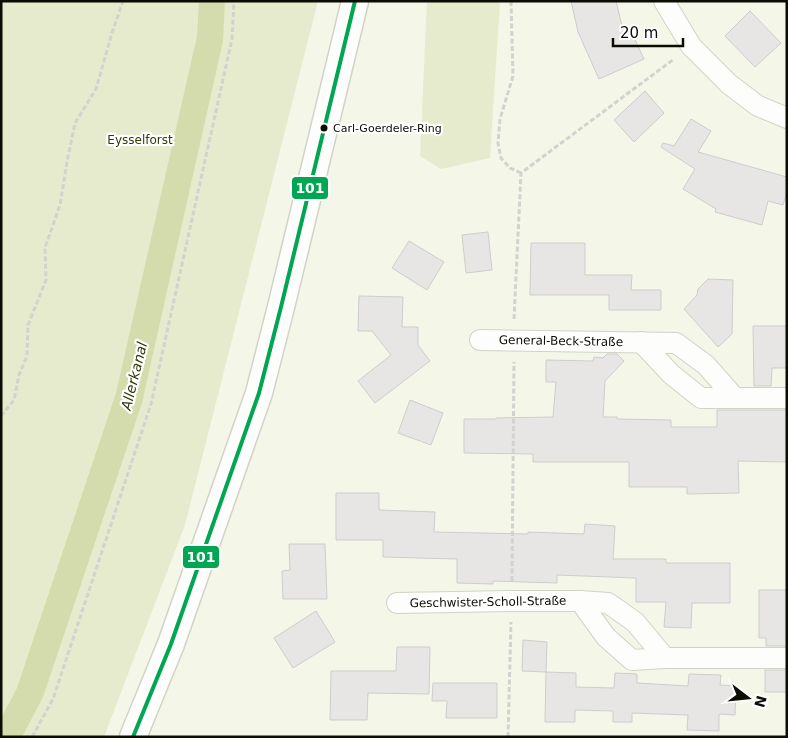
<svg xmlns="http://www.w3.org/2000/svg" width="788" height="738" viewBox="0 0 788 738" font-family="'DejaVu Sans',sans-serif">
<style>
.green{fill:#e6ebcd}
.water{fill:#d4dcad}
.building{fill:#e7e6e5;stroke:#cdcdcb}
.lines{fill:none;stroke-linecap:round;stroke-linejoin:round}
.minor-casing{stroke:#d0d3c6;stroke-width:22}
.tertiary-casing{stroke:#d0d3c6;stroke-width:29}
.path{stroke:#d2d2ce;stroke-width:3;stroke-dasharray:5 2.5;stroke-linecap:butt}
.minor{stroke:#fdfefb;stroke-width:20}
.tertiary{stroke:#fdfefb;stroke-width:26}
.bus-1-casing{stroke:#fff;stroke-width:8}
.bus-1{stroke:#00a651;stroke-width:4}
.bus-dot{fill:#0b0d04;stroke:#fff;stroke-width:2}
.labels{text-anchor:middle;stroke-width:4.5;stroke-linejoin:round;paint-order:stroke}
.bus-label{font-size:11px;fill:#0b0d04;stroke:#fff;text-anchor:start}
.park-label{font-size:12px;fill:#353a0c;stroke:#fff}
.street-label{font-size:12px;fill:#0b0d04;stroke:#fff}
.water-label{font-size:14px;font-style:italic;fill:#313607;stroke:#fff}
.line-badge{stroke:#fff;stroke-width:2}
.badge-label{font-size:14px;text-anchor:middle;font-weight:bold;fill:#fff}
</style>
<rect width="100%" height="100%" fill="#f4f7e7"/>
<g class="green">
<polygon points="1,1 318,1 185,525 104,737 1,737"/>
<polygon points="427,1 500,1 490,158 441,169 420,156"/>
</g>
<polygon class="water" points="199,1 225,1 223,41 142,403 43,697 22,737 1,737 1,718 17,688 116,393 197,36"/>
<g class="building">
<polygon points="571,1 616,1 623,30 629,27 644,59 599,79 578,32"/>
<polygon points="750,11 781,43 755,67 725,36"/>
<polygon points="645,91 664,113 634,142 614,120"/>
<polygon points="691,119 711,131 698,152 787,177 787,192 783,205 768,201 762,225 715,212 716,209 683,189 695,169 661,147 663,143 674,146"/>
<polygon points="488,232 492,270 466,273 462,235"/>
<polygon points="409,241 444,262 427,290 392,268"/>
<polygon points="531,243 585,243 585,275 632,275 631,290 661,290 661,310 609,310 609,295 530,295"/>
<polygon points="708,279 733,280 732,334 718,347 684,309 697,295 698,289"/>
<polygon points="359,296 403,297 402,327 418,327 418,345 430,361 375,403 358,381 391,355 372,331 358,331"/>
<polygon points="753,326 787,326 787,368 772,368 771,386 754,386"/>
<polygon points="607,354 617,354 624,361 605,381 603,417 617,417 617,419 671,420 671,427 717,427 717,410 787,410 787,462 738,461 739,493 687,494 687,487 629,487 629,462 533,462 533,454 464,453 464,419 496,419 496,418 553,417 556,382 546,382 546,360 593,361 594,357 603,358"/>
<polygon points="410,400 443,413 431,445 398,433"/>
<polygon points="336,493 379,493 379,510 435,512 434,532 528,534 528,532 584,534 585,524 615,526 613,559 666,559 666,563 730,563 730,603 692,603 691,628 664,627 666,602 636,602 636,578 557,575 557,583 493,581 493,584 457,583 457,559 383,557 383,540 336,540"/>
<polygon points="289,544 325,544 327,599 283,599 282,571 290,570"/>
<polygon points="759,590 787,590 787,646 766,646 766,638 759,638"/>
<polygon points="316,611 335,642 293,668 274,638"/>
<polygon points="523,640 547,642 546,672 522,671"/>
<polygon points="397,647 430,647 429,694 368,693 367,720 330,720 331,671 396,671"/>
<rect x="765" y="670" width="22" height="22"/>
<polygon points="546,672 576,673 576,687 614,688 615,673 637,674 637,683 688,686 689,674 721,675 720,685 736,686 735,715 719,714 719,731 687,730 688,715 632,713 632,722 613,722 613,711 575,710 575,722 545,722"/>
<polygon points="433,683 497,683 497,718 446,718 447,701 432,701"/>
</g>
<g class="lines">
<g class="minor-casing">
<g id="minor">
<polyline points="664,1 691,46 729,84 758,106 787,118"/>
<polyline points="480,340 676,343 706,365 734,397"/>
<polyline points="641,342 671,374 701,398 787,398"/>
<polyline points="580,601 606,637 632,660 665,658 787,658"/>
<polyline points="397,603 512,601 580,601 608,603 635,622 665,658"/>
</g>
</g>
<g class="tertiary-casing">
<polyline id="tertiary" points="133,737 171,644 259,393 281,307 355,1"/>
</g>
<g class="path">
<polyline points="511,1 513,76 500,119 498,143 501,158 510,168 521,173"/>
<polyline points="514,319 521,173 674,59"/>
<polyline points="1,416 14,400 19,375 27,356 28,325 46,280 45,248 60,205 67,162 75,123 96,89 112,33 123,1"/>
<polyline points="512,581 514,362"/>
<polyline points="32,737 53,699 151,404 232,39 234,1"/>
<polyline points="508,737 511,622"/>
</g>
<use href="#minor" class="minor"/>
<use href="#tertiary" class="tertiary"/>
<g class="bus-1-casing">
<polyline id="bus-1" points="133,737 171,644 259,393 281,307 355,1"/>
</g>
<use href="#bus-1" class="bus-1"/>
</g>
<circle class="bus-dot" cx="324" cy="128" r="4.5"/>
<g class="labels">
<g class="bus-label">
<text x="333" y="132">Carl-Goerdeler-Ring</text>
</g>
<g class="park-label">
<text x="140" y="144">Eysselforst</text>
</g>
<g class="street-label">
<text transform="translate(561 341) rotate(1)" y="4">General-Beck-Straße</text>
<text transform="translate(488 602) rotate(-1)" y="4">Geschwister-Scholl-Straße</text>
</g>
<g class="water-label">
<text transform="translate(134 376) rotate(-76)" y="5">Allerkanal</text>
</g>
</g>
<g class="line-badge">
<rect x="291" y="176" width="38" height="24" rx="5" fill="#00a651"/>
<rect x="182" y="545" width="38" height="24" rx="5" fill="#00a651"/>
</g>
<g class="badge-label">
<text x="310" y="193">101</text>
<text x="201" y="562">101</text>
</g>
<rect width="788" height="738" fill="none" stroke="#0b0d04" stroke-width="5"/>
<g transform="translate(748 698) rotate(106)" stroke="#ffffff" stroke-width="4" paint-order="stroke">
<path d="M0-4L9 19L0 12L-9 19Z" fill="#0b0d04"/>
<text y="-8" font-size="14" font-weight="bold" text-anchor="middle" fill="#0b0d04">N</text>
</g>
<path d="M613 38v8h70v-8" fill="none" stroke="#0b0d04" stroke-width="2.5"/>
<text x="620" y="38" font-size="15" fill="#0b0d04" stroke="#ffffff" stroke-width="4" paint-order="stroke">20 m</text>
</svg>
